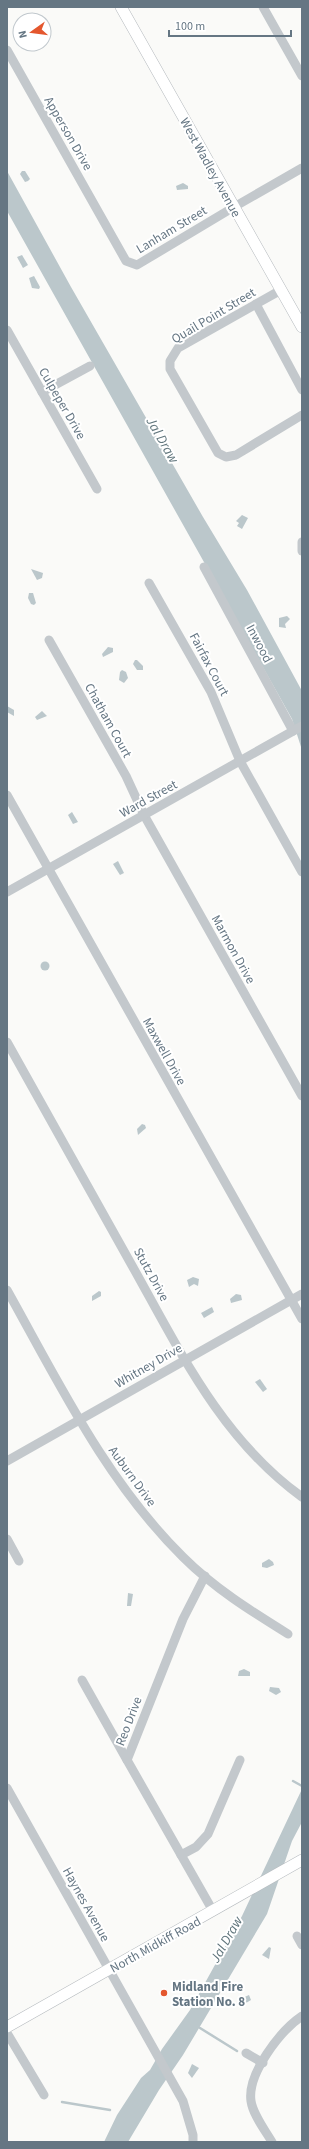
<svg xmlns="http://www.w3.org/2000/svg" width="309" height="2149" viewBox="0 0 309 2149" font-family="'Source Sans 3',sans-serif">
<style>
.water{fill:#bbc7cb}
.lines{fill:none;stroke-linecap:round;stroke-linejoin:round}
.stream{stroke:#bbc7cb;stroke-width:2.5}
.major-casing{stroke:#b5babe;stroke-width:12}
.minor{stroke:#c3c8cc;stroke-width:9}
.major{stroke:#fff;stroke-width:11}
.poi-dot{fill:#e4572e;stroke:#fff;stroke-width:1.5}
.labels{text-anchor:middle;stroke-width:4;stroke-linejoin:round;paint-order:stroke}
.street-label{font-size:13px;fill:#657683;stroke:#fff}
.poi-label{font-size:13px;font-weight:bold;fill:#657683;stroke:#fff;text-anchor:start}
.water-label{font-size:14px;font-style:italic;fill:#60757c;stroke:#fff}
</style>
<rect width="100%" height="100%" fill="#fafaf8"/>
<g class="water">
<polygon points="7,171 71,287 203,517 247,590 302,691 302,750 292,719 7,211"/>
<polygon points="22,171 25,171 30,179 28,181 25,182 20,174"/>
<polygon points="183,183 188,186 188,189 177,190 176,186"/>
<polygon points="22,255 28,265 23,268 17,257"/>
<polygon points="34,276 40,287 39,289 32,288 29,278"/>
<polygon points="242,515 248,518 242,529 237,526 239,523 236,521"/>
<polygon points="31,569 43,573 42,578 37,580"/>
<polygon points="29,593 33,593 36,603 34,605 31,604 28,598"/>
<polygon points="287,616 290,619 285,624 286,628 279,627 279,618"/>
<polygon points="108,647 113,648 113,652 103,657 102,654"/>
<polygon points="135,660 137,660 143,666 143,670 137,670 133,664"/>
<polygon points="122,670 126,672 128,678 124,683 119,680 120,672"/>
<polygon points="7,706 14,710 14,716 7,712"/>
<polygon points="42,711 47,716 37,720 35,717"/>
<polygon points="72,812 78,822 73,824 68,815"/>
<polygon points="118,861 124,873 120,875 113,864"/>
<circle cx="45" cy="966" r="4.5"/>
<polygon points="142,1124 145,1125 146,1128 138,1135 137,1129"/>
<polygon points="193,1277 199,1279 198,1286 194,1284 189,1287 187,1280"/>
<polygon points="99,1291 101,1292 101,1296 92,1301 92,1296"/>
<polygon points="236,1294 241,1295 242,1300 231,1303 230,1299"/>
<polygon points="212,1307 214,1312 204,1318 201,1313"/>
<polygon points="260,1379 267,1389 263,1392 255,1382"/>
<polygon points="269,1559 273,1562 274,1565 267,1568 262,1567 262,1563"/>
<polygon points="128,1593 133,1594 131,1606 127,1606"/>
<polygon points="244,1669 250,1672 250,1676 238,1676 239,1671"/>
<polygon points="270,1687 279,1688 281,1692 276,1695 269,1691"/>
<polygon points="302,1789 302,1822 292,1841 267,1914 183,2055 159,2090 128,2142 104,2142 117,2115 141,2078 150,2070 162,2049 190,2010 242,1916"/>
<polygon points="269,1947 271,1948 269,1959 262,1955"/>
<polygon points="249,1995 251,2000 246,2003 246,2006 244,2004 241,2006 238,2000"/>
<polygon points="192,2064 199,2068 192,2078 188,2073"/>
</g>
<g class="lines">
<g class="stream">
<polyline points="293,1781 302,1786"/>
<polyline points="200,2028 237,2051"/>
<polyline points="62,2102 110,2110"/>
</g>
<g class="major-casing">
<g id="major">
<polyline points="121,7 302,327"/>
<polyline points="7,2027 302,1860"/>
</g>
</g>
<g class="minor">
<polyline points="263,7 302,76"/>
<polyline points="7,50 126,261 137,265 234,207 302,168"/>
<polyline points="281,290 178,348 170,361 170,369 218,453 226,457 236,455 302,415"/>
<polyline points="256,304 302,390"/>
<polyline points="7,330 97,489"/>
<polyline points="42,392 90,366"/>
<polyline points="302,542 302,551"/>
<polyline points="204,567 293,731"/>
<polyline points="149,583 211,692 240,761 302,872"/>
<polyline points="49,640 126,776 144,815 302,1096"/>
<polyline points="7,795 302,1319"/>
<polyline points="7,892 302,726"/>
<path d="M7,1042C48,1116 89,1189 130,1262C178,1347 220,1438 302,1497"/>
<path d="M7,1290C59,1383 106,1481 183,1557C214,1588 251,1611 288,1634"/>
<polyline points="7,1461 302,1294"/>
<polyline points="7,1539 19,1561"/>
<polyline points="205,1576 183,1619 127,1760 213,1911"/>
<polyline points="82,1680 127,1760"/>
<polyline points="7,1788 183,2101 193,2135 193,2142"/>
<polyline points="181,1855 196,1847 208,1834 240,1760"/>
<polyline points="297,1936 302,1945"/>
<polyline points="7,2033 44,2095"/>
<polyline points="246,2053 263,2063"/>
<path d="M272,2142C265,2130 253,2115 251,2101C247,2074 280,2031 302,2016"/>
</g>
<use href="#major" class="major"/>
</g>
<circle class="poi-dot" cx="164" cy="1993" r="4"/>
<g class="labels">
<g class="street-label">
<text transform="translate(69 133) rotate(60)" y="5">Apperson Drive</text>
<text transform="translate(211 167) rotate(61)" y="5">West Wadley Avenue</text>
<text transform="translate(171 229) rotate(-31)" y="5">Lanham Street</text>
<text transform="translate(213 315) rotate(-31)" y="5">Quail Point Street</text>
<text transform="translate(63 403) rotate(60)" y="5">Culpeper Drive</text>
<text transform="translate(260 643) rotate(62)" y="5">Inwood</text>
<text transform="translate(210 664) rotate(62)" y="5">Fairfax Court</text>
<text transform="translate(109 720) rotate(61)" y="5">Chatham Court</text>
<text transform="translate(148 798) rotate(-29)" y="5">Ward Street</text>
<text transform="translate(234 949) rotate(61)" y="5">Marmon Drive</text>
<text transform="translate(165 1051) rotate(61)" y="5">Maxwell Drive</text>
<text transform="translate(152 1274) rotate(61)" y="5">Stutz Drive</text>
<text transform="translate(148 1365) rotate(-30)" y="5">Whitney Drive</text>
<text transform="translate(133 1476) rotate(54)" y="5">Auburn Drive</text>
<text transform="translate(128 1721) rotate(-69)" y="5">Reo Drive</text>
<text transform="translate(87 1904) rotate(61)" y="5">Haynes Avenue</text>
<text transform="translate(155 1944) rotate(-29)" y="5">North Midkiff Road</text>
</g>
<g class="poi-label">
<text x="172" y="1991">Midland Fire<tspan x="172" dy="15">Station No. 8</tspan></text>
</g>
<g class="water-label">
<text transform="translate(163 440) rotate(60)" y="5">Jal Draw</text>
<text transform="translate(226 1939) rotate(-60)" y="5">Jal Draw</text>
</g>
</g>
<rect width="309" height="2149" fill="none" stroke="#657683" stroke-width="16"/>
<g transform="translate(32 32) rotate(256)"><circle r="19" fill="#ffffff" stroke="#c1c8cd"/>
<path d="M0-3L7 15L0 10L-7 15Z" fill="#e4572e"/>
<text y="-6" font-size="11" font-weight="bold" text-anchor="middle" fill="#657683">N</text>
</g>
<path d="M169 30v6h122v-6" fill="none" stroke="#657683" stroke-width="2"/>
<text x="175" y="30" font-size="12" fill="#657683" stroke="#ffffff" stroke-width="3" paint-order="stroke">100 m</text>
</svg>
